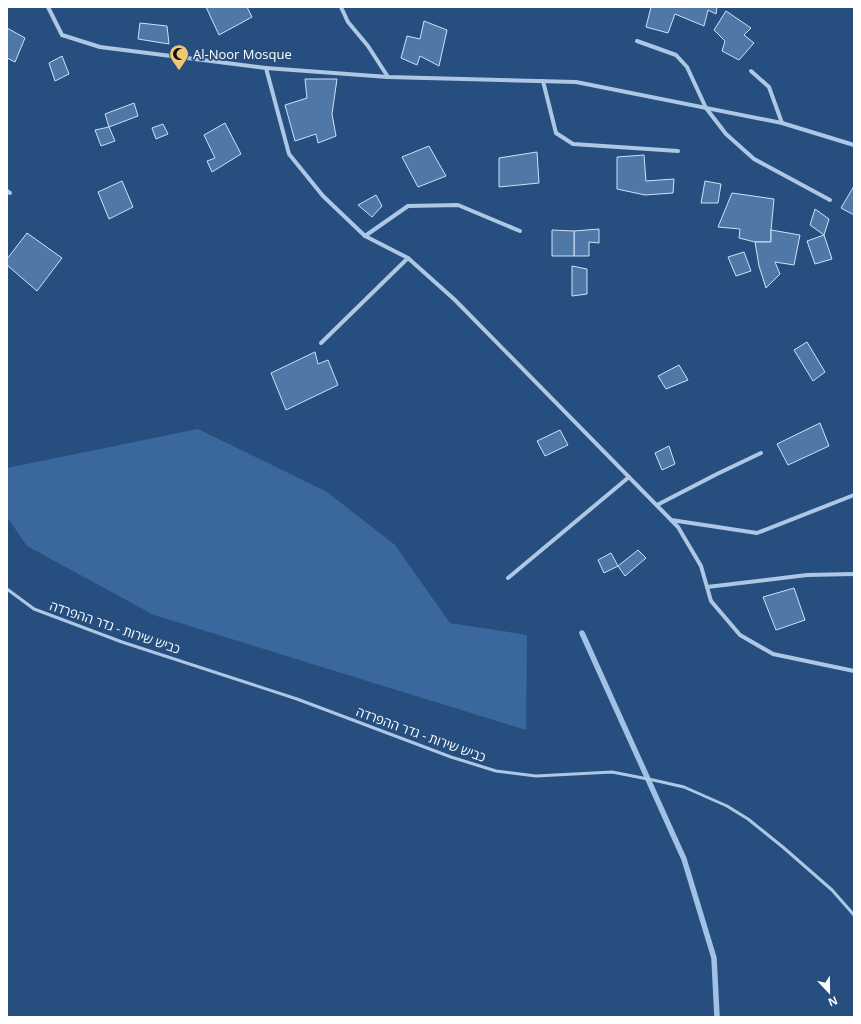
<svg xmlns="http://www.w3.org/2000/svg" width="861" height="1024" viewBox="0 0 861 1024" font-family="'Open Sans',Heebo,sans-serif">
<style>
.green{fill:#3b689c}
.lines{fill:none;stroke-linecap:round;stroke-linejoin:round}
.stream{stroke:#a1c2e6;stroke-width:5.5}
.building{fill:#4f78a7;stroke:#d0e1f5}
.service{stroke:#adc7e5;stroke-width:3}
.minor{stroke:#adc7e5;stroke-width:4}
.labels{text-anchor:middle;stroke-width:3.5;stroke-linejoin:round;paint-order:stroke}
.poi-label{font-size:13px;fill:#fff;stroke:#264f7f;text-anchor:start}
.street-label{font-size:13px;fill:#fff;stroke:#264f7f}
</style>
<rect width="100%" height="100%" fill="#264f7f"/>
<polygon class="green" points="198,429 327,492 395,545 450,623 527,635 526,730 154,615 27,546 7,517 7,468"/>
<g class="lines">
<polyline class="stream" points="582,633 684,859 714,958 717,1017"/>
</g>
<g class="building">
<polygon points="206,7 247,7 252,17 219,35"/>
<polygon points="651,7 717,7 716,14 708,10 704,26 675,14 668,33 646,27"/>
<polygon points="726,11 751,28 744,35 754,43 739,60 722,51 725,41 714,30"/>
<polygon points="424,21 447,30 439,66 420,56 417,65 401,58 407,36 420,39"/>
<polygon points="140,23 167,26 169,44 138,39"/>
<polygon points="7,28 25,38 15,62 7,58"/>
<polygon points="62,56 69,74 55,81 49,63"/>
<polygon points="305,79 337,79 332,114 336,136 318,143 316,134 295,141 285,105 307,98"/>
<polygon points="134,103 138,116 109,127 105,114"/>
<polygon points="225,123 241,154 212,172 207,161 215,158 204,135"/>
<polygon points="163,124 168,134 156,139 152,128"/>
<polygon points="109,127 115,141 101,146 95,130"/>
<polygon points="429,146 446,176 418,187 402,157"/>
<polygon points="537,152 539,183 499,187 499,158"/>
<polygon points="644,155 646,181 674,179 673,193 645,195 617,189 617,157"/>
<polygon points="122,181 133,207 109,219 98,192"/>
<polygon points="705,181 721,184 718,203 701,203"/>
<polygon points="854,186 854,215 841,208"/>
<polygon points="732,193 774,199 771,230 771,242 755,242 739,238 740,229 718,227"/>
<polygon points="376,195 382,206 372,217 358,205"/>
<polygon points="815,209 829,219 824,235 810,225"/>
<polygon points="599,229 599,243 589,242 589,256 574,256 574,231"/>
<polygon points="552,230 574,231 574,256 552,256"/>
<polygon points="771,230 800,235 794,265 775,262 780,274 766,288 759,266 755,242 771,242"/>
<polygon points="27,233 62,258 37,291 7,265 7,259"/>
<polygon points="824,235 832,259 815,264 807,241"/>
<polygon points="744,252 751,271 736,276 728,257"/>
<polygon points="572,266 587,269 587,294 572,296"/>
<polygon points="807,342 825,372 813,381 794,350"/>
<polygon points="315,352 318,364 328,360 338,385 286,410 271,373"/>
<polygon points="679,365 688,380 666,389 658,376"/>
<polygon points="820,423 829,446 788,465 777,444"/>
<polygon points="560,430 568,445 545,456 537,441"/>
<polygon points="669,446 675,464 662,470 655,453"/>
<polygon points="638,550 646,558 625,576 618,566"/>
<polygon points="611,553 618,566 604,573 598,560"/>
<polygon points="794,588 805,620 776,630 763,597"/>
</g>
<g class="lines">
<polyline class="service" points="7,589 34,609 122,642 297,699 451,757 496,771 536,776 612,772 653,780 684,787 727,806 748,819 784,848 832,890 854,915"/>
<g class="minor">
<polyline points="48,7 62,35 100,47 266,68 289,154 323,196 365,236 408,258 455,300 678,527 701,566 711,601 740,635 773,654 854,671"/>
<polyline points="341,7 348,22 368,46 388,77"/>
<polyline points="637,41 676,55 687,67 706,108 726,134 754,159 830,200"/>
<polyline points="266,68 388,77 576,82 782,123 854,145"/>
<polyline points="751,71 769,87 782,123"/>
<polyline points="543,81 556,133 573,144 678,151"/>
<polyline points="7,191 10,193"/>
<polyline points="365,236 408,206 458,205 520,231"/>
<polyline points="321,343 408,258"/>
<polyline points="657,505 717,474 761,453"/>
<polyline points="671,520 757,533 854,495"/>
<polyline points="508,578 629,477"/>
<polyline points="707,587 807,575 854,574"/>
</g>
</g>
<defs>
<g id="mosque-pin" transform="scale(1)"><path d="M0 17L-7.5 6A9.5 9.5 0 1 1 7.5 6Z" fill="#eec872" stroke="#264f7f"/><path d="M3.5-4.9A6 6 0 1 0 3.5 4.9A5 5 0 1 1 3.5-4.9Z" fill="#111"/></g>
</defs>
<g fill-rule="evenodd">
<use href="#mosque-pin" x="179" y="54"/>
</g>
<g class="labels">
<g class="poi-label">
<text x="193" y="59">Al-Noor Mosque</text>
</g>
<g class="street-label">
<text transform="translate(115 627) rotate(19)" y="5">כביש שירות - גדר ההפרדה</text>
<text transform="translate(421 734) rotate(20)" y="5">כביש שירות - גדר ההפרדה</text>
</g>
</g>
<rect width="861" height="1024" fill="none" stroke="#ffffff" stroke-width="16"/>
<g transform="translate(829 992) rotate(158)" stroke="#264f7f" stroke-width="3" paint-order="stroke">
<path d="M0-3L7 15L0 10L-7 15Z" fill="#ffffff"/>
<text y="-6" font-size="11" font-weight="bold" text-anchor="middle" fill="#ffffff">N</text>
</g>
</svg>
